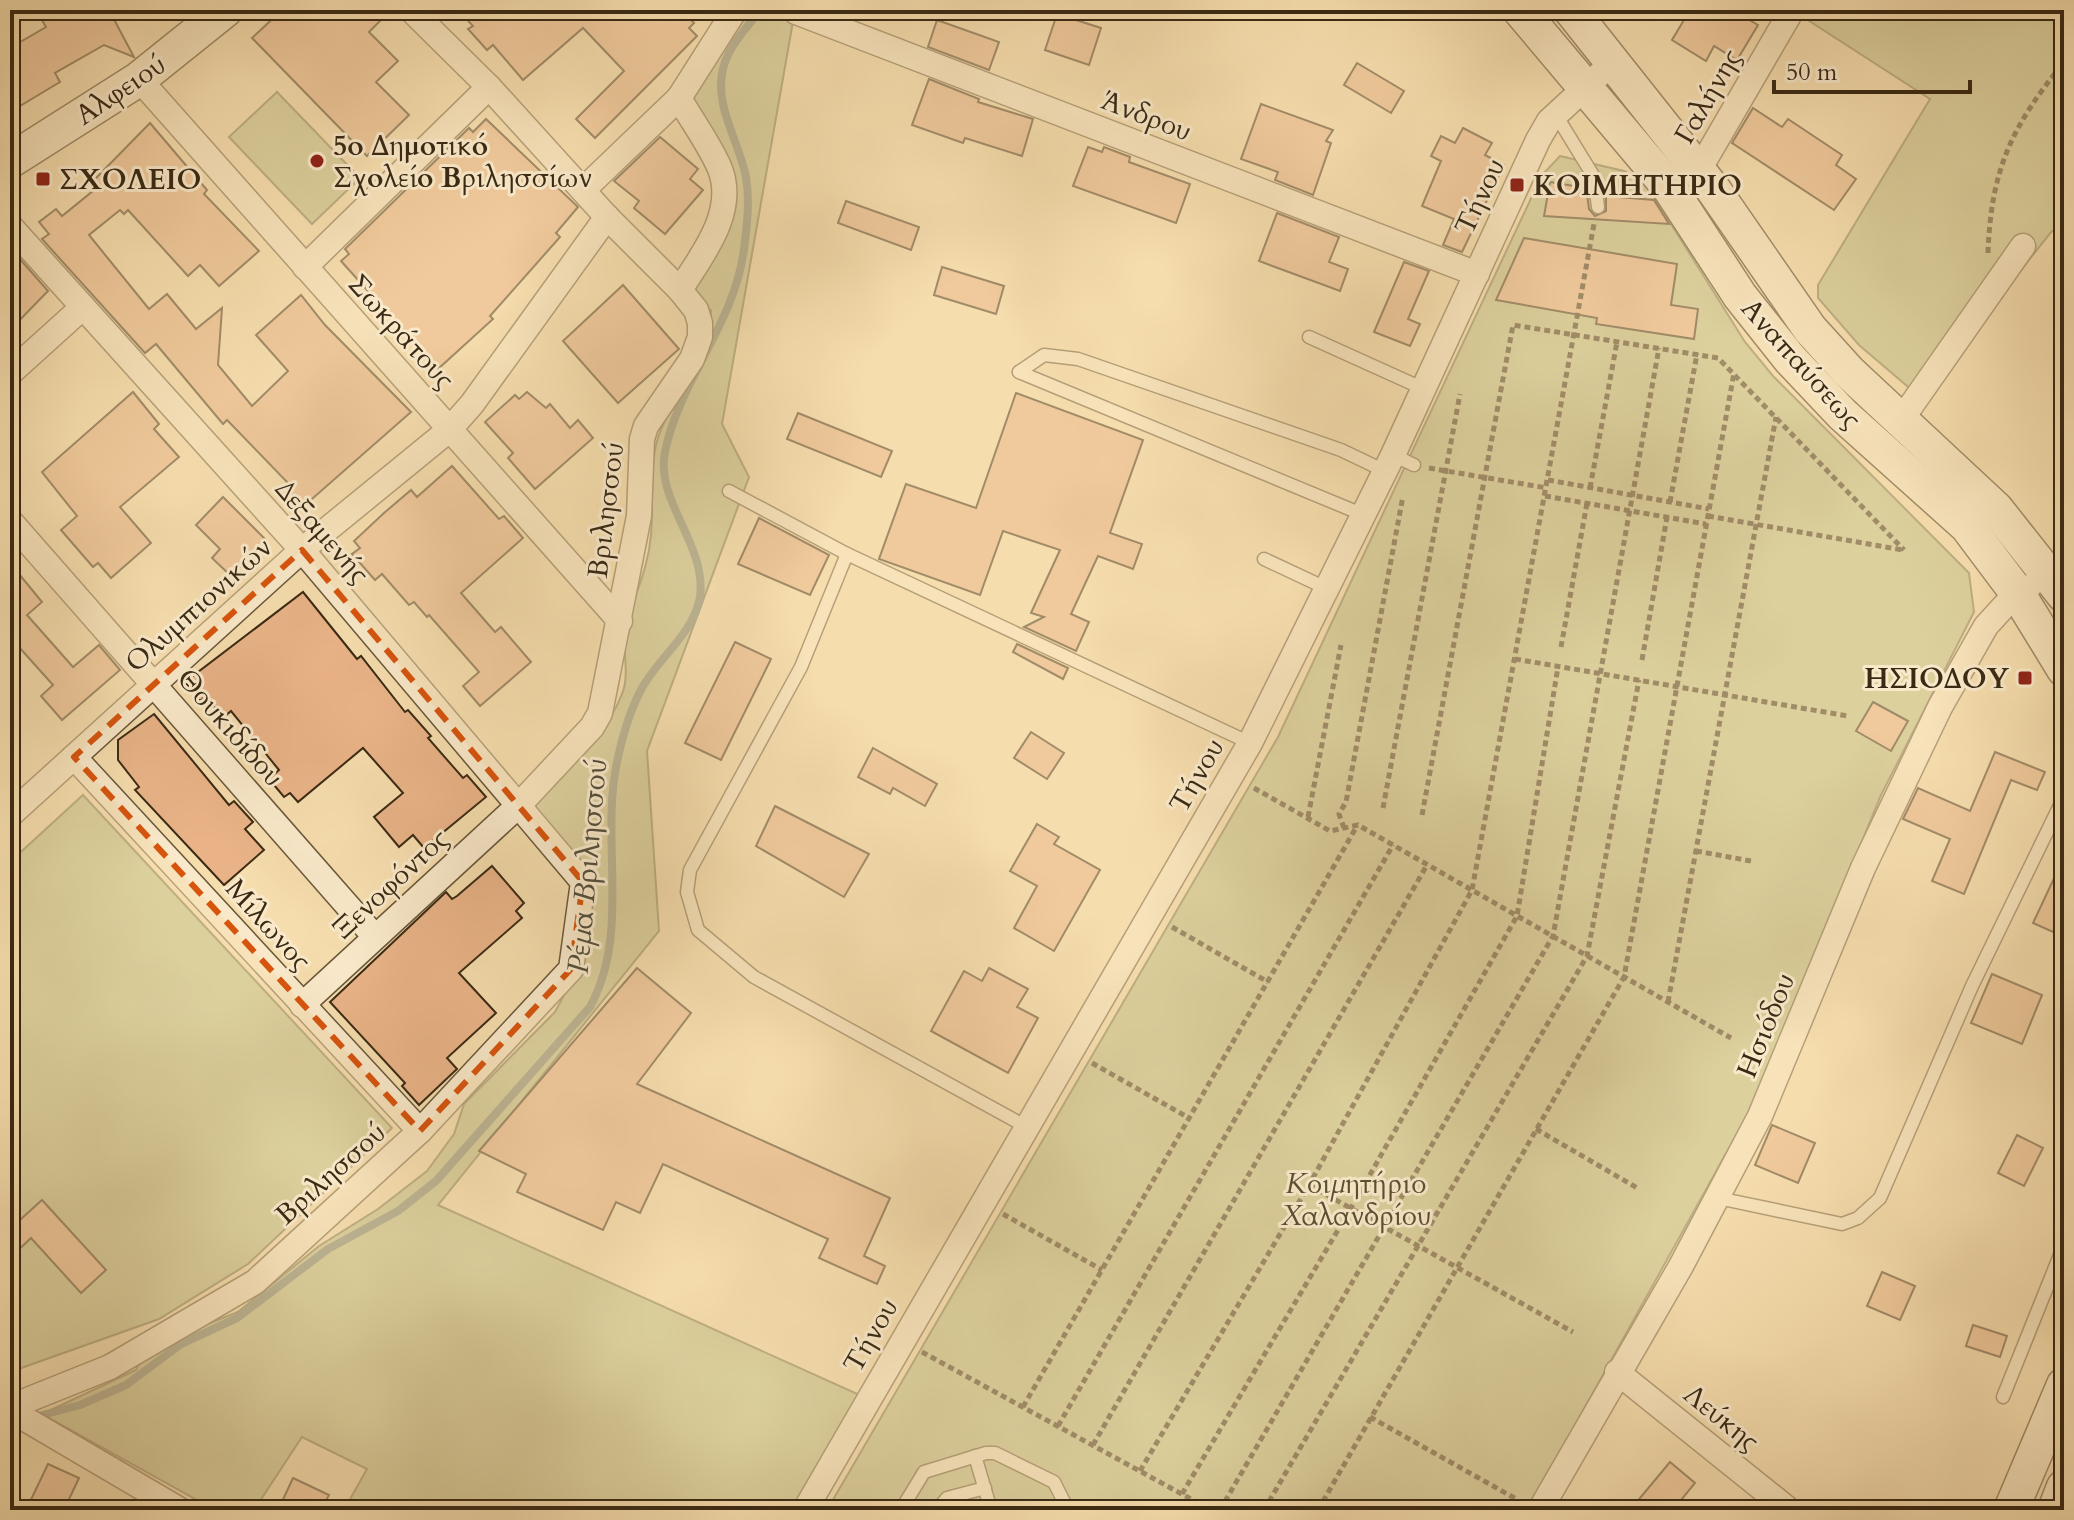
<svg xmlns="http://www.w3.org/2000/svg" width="2074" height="1520" viewBox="0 0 2074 1520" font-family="Cardo,serif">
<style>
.green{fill:#bcc18a;stroke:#7b764f;stroke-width:2}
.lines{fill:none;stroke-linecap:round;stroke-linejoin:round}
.stream{stroke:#758171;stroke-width:8}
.building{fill:#e9b387;stroke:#3a2a14;stroke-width:2}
.lane-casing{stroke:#69573a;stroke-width:15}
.street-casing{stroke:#69573a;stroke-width:27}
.secondary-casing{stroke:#3a2a14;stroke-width:37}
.path{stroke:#3a2a14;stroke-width:5;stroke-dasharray:6 4;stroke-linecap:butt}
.lane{stroke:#f9e9ca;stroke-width:12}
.street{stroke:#f9e9ca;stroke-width:24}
.secondary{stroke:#f9e9ca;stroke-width:34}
.marked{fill:none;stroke:#d7540d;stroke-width:6;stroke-dasharray:16 10;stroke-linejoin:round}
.poi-dot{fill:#8f2418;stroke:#f9e9ca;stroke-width:3}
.labels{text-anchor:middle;stroke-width:6;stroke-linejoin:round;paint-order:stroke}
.street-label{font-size:28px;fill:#3a2a14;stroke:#f9e9ca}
.poi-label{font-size:28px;font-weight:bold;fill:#3a2a14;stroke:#f9e9ca;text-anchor:start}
.park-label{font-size:28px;font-style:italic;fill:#5a5032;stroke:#f9e9ca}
.water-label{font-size:30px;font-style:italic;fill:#534e3b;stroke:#f9e9ca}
</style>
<rect width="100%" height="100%" fill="#f6ddad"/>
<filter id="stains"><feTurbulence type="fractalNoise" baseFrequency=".0025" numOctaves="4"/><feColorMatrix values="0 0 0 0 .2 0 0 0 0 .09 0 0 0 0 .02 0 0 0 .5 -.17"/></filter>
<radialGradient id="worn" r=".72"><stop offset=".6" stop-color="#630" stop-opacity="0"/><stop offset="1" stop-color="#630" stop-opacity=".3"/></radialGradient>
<g class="green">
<path d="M745,10H795L722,424L749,477L647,751L659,931L438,1205L864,1397L792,1510H344L367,1469L302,1437L254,1510H215L42,1414L136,1370L144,1353L175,1337L238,1312L319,1246L378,1209L427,1171L454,1134L464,1104L555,1012L583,960L585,882L531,807C563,774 605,738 622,694C631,673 620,644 627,622C636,591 648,569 651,535C654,502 648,463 660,432C676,391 709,356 711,310L690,298L726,224L690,103Z"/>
<polygon points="1803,10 2064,10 2064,239 2052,231 1920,397 1859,345 1818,298 1818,285 1930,99 1800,15"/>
<polygon points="277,92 360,178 312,224 229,137"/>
<polygon points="1560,156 1624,171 1644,181 1745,342 1773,376 1969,573 1974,612 1881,795 1754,1103 1528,1510 827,1510 1278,737 1542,175"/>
<polygon points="83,795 392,1128 248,1264 159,1319 10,1372 10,862"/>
</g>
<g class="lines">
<path class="stream" d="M35,1417L80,1405L126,1385L181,1344L237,1318L328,1249L398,1211L436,1181L590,1007C631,932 600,842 617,762C622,738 630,710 642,688C659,657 694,633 700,597C707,544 655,502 665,452C679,381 735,323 744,249C747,226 750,200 746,177C739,141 712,103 724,65C731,43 747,28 760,10"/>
</g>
<g class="building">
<polygon points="36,10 109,10 134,57 104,45 55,73 60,82 10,112 10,48 46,27"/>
<polygon points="282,10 370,10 380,21 369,32 398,61 376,82 409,115 367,156 252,38"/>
<polygon points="458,10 681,10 694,23 689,28 697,36 595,138 576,119 624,71 583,28 523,80 493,45 487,50 468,29 473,26"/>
<polygon points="1690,10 1732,10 1758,25 1737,60 1714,46 1706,61 1672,40"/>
<polygon points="1057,14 1101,28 1089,65 1045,50"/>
<polygon points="937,20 999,42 989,70 928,47"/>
<polygon points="1357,63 1404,91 1391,113 1344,85"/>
<polygon points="929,79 979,99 978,102 1033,119 1022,156 965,138 963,143 912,125"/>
<polygon points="1261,104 1333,130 1326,141 1331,143 1313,195 1275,180 1278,172 1241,159"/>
<polygon points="1753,108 1782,127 1788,119 1842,155 1836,165 1856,179 1834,210 1732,143"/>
<polygon points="486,119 578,207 556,233 560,237 490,316 493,319 438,369 341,261 349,254 345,249 469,128 473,132"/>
<polygon points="150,123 207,190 204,194 259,251 219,286 200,265 188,276 128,210 124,214 120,210 89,235 149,309 167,294 196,329 222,308 218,365 252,406 288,371 256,335 301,295 325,325 411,412 304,506 286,488 289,484 227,420 223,424 156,344 145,353 42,239 49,234 39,222 56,209 62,216 99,186 94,180"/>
<polygon points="1463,128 1492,143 1485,155 1504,165 1462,252 1443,245 1454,219 1422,206 1441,161 1431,156 1441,136 1455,143"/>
<polygon points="660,137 698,169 690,179 703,190 665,234 634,208 639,201 614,181"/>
<polygon points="1088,147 1102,152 1104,147 1130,157 1129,162 1190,184 1176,223 1073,186"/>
<polygon points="1550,182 1580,187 1579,193 1587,194 1589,209 1595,216 1606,211 1606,196 1654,200 1669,224 1544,216"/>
<polygon points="846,201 919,227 911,250 838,223"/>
<polygon points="1277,213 1339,237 1329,262 1348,269 1340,291 1259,261"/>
<polygon points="1524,238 1677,264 1671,305 1698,309 1694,339 1596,324 1597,318 1496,300"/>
<polygon points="19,258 48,291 10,330 10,265"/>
<polygon points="1404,262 1429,271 1408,319 1420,324 1410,346 1374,332"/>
<polygon points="942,267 1004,286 996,314 934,295"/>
<polygon points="623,285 679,349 618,403 563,341"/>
<polygon points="133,392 159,424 154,429 179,457 120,507 151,543 111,578 98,563 93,567 61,530 77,516 42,472"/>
<polygon points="527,392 546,408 550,404 570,428 578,420 593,438 535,489 508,458 513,453 485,422 515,395 519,399"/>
<polygon points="1016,393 1143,440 1110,533 1142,544 1133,569 1098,556 1071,614 1089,622 1076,651 1024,627 1044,617 1031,613 1060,550 1003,531 980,595 879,559 906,484 976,508"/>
<polygon points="798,413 892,451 881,477 787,439"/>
<polygon points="452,466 499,519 504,516 523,538 461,593 495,632 501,627 531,662 480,706 463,686 479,672 429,615 427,617 414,602 409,605 382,574 375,580 352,554 360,548 354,541 384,513 411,490 417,497"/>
<polygon points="223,497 266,540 231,576 212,558 220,549 196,525"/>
<polygon points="759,518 829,555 810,595 738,564"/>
<polygon points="10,563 42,602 27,615 73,667 99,645 120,670 62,720 41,696 53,685 10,637"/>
<polygon points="303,592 357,659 361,656 405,712 408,710 431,736 428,738 463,778 467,775 486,797 424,848 413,835 399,847 374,817 403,793 363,748 298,802 290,793 284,797 269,779 279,770 231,711 223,718 206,696 200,701 185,682"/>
<polygon points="735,642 771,659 721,760 685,743"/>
<polygon points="1017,644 1068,668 1063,679 1013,652"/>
<polygon points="1873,702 1908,721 1891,751 1856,731"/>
<polygon points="154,714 229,805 234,801 253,822 245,829 264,850 224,885 135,790 139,787 118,760 118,740"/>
<polygon points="1031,732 1064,753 1047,779 1014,758"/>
<polygon points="873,748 937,784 925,806 893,788 890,794 858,777"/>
<polygon points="1995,752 2045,772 2037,790 2011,780 1964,894 1932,881 1950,839 1903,819 1918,788 1970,811"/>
<polygon points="775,806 869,854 844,897 756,846"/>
<polygon points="1037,824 1059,837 1054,844 1100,870 1054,951 1014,928 1037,886 1010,871"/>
<polygon points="2064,857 2064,908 2053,932 2033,923"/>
<polygon points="492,866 524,903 516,911 522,918 459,973 496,1013 447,1058 457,1069 419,1105 402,1086 405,1083 330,1002 446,892 452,899 457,896"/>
<polygon points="637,968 691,1013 637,1084 890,1198 864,1256 885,1266 877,1284 819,1258 828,1239 663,1164 640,1213 616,1202 603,1230 517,1192 526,1174 479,1151"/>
<polygon points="989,968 1028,989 1017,1007 1038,1018 1008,1073 931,1031 964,971 982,981"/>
<polygon points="1992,974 2042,995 2022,1044 1971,1023"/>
<polygon points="1772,1125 1815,1143 1798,1183 1755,1165"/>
<polygon points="2017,1135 2043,1148 2024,1186 1998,1173"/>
<polygon points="42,1200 106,1270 81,1293 31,1238 10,1258 10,1229"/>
<polygon points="1882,1272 1915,1286 1900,1320 1867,1306"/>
<polygon points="1973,1325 2007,1336 2000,1357 1966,1346"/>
<polygon points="1670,1462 1695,1483 1673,1510 1630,1510"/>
<polygon points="48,1464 79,1478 64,1510 26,1510"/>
<polygon points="293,1478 329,1495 321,1510 278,1510"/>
</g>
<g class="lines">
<g class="lane-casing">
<g id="lane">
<polyline points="1556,115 1594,177 1598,207"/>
<polyline points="1309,337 1424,389"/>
<polyline points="1019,372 1044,355 1078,359 1341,450 1385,471"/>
<polyline points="1019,372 1364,515"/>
<polyline points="1393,455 1414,465"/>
<polyline points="729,491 847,554 1250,743"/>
<polyline points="847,554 801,667 690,870 687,892 698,930 754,977 1025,1126"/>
<polyline points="1264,559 1328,589"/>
<polyline points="1718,1198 1842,1224 1858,1218 1880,1198 1972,986 2064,797"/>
<polyline points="2003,1397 2064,1245"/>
<polyline points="975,1456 991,1510"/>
<polyline points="901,1510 924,1472 986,1453 995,1453 1054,1482 1068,1510"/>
<polyline points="937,1510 947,1498 985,1488"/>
</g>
</g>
<g class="street-casing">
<g id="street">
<polyline points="796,12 1477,274"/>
<polyline points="139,79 620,621"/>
<path d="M679,98C692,121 710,145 720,169C737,213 701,256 680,290"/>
<polyline points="1699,170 1792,10"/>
<polyline points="583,190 679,98 735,10"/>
<polyline points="10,226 302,550 583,882 571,969 420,1131 255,1282 110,1367 10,1407"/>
<polyline points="305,267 489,87"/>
<polyline points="10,373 83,307"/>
<polyline points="1901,420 2023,246"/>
<polyline points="10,521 375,937"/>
<polyline points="74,757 420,1131"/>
<polyline points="10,815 302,550 449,430 472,404 607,217"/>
<polyline points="302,1005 519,805 592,727 600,713 639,516 642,439 646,426 692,359 700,337 700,323 696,310 680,290 607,217 489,87 411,10"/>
<polyline points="1617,1372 1789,1510"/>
<polyline points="10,1410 180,1510"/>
<polyline points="805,1510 1250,743 1393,455 1538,140 1549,121 1613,62"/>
<polyline points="1540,1510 1681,1266 1760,1116 1863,868 1940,707 1986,626 2008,602 2029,587"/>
</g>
</g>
<g class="secondary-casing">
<g id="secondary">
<polyline points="1520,10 1669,187 1740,296 1790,359 1843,415 1967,526 2018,594 2064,669"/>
<polyline points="1571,10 1713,189 1810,329 1849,372 1996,509 2064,595"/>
<polyline points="10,161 139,79 225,10"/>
<polyline points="2011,1510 2064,1385"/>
<polyline points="2055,1510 2064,1487"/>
</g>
</g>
<g class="path">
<path d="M1988,253C1991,169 2012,126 2064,62"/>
<polyline points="1429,468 1547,488"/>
<polyline points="1548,480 1709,509"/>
<polyline points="1590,488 1617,342"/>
<polyline points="1545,496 1706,524"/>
<polyline points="1670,502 1697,354"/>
<polyline points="1708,516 1903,550"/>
<polyline points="1561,647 1587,503"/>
<polyline points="1515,659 1848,716"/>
<polyline points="1642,660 1667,517"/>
<polyline points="1254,788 1330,831 1358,825 1731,1038"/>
<polyline points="1383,808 1460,394"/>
<polyline points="1422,815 1513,325 1718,358 1904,550"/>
<polyline points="1308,817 1341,645"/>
<polyline points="1344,828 1339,814 1346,802 1403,496"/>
<polyline points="1696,851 1751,861"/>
<polyline points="1172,927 1268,982"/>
<polyline points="1668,1002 1776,417"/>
<polyline points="1092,1063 1189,1118"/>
<polyline points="1536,1129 1639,1189"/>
<polyline points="1309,1185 1573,1332"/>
<polyline points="1003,1214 1102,1270"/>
<polyline points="922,1352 1211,1510"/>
<polyline points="1023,1407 1357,826"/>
<polyline points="1370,1417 1518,1500"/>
<polyline points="1058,1426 1393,845"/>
<polyline points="1093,1445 1427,865"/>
<polyline points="1140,1471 1309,1185 1472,890 1594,224"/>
<polyline points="1182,1494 1351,1208 1517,916 1558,667"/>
<polyline points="1220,1510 1553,936 1659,348"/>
<polyline points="1264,1510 1587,956 1639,680"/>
<polyline points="1318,1510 1624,977 1734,373"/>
</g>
<use href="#lane" class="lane"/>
<use href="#street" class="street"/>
<use href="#secondary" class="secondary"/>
</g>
<path d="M0 0H2074V1520H0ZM302,550L583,882L571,969L420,1131L74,757Z" fill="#f6ddad" fill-opacity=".55" fill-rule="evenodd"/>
<path class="marked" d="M302,550L583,882L571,969L420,1131L74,757Z"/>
<g class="poi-dot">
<circle cx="317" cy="161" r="8"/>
<rect x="35" y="171" width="16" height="16" rx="4"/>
<rect x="1509" y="177" width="16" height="16" rx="4"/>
<rect x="2017" y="670" width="16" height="16" rx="4"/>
</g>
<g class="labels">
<g class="street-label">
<text transform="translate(120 89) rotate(-34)" y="10">Αλφειού</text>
<text transform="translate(1707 96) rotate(-60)" y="10">Γαλήνης</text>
<text transform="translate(1147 115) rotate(21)" y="10">Άνδρου</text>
<text transform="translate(1479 196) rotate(-65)" y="10">Τήνου</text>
<text transform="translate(402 331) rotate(48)" y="10">Σωκράτους</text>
<text transform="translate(1802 363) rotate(48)" y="10">Αναπαύσεως</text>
<text transform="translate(605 510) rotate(-83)" y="10">Βριλησσού</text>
<text transform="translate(323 531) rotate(49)" y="10">Δεξαμενής</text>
<text transform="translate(198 604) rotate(-42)" y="10">Ολυμπιονικών</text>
<text transform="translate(231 727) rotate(49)" y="10">Θουκιδίδου</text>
<text transform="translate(1196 775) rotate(-60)" y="10">Τήνου</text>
<text transform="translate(390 883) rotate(-43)" y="10">Ξενοφόντος</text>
<text transform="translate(269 924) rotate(48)" y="10">Μίλωνος</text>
<text transform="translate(1765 1025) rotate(-68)" y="10">Ησιόδου</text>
<text transform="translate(330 1173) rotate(-42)" y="10">Βριλησσού</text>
<text transform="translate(870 1335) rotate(-60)" y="10">Τήνου</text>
<text transform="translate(1722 1417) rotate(39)" y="10">Λεύκης</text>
</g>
<g class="poi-label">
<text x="333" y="155">5ο Δημοτικό<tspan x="333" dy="32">Σχολείο Βριλησσίων</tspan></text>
<text x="59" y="189">ΣΧΟΛΕΙΟ</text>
<text x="1533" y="195">ΚΟΙΜΗΤΗΡΙΟ</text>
<text x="2009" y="688" text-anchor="end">ΗΣΙΟΔΟΥ</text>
</g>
<g class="park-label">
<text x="1356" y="1193">Κοιμητήριο<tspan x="1356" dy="32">Χαλανδρίου</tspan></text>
</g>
<g class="water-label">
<text transform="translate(587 866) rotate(-85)" y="10">Ρέμα Βριλησσού</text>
</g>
</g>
<rect width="2074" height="1520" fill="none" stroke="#f6ddad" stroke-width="40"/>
<rect x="12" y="12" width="2050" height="1496" fill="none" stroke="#3a2a14" stroke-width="4"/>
<rect x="20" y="20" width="2034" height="1480" fill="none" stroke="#3a2a14" stroke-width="2"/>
<path d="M1774 80v12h196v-12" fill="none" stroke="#3a2a14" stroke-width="4"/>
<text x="1786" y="80" font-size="24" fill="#3a2a14" stroke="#f9e9ca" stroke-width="6" paint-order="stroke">50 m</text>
<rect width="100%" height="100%" filter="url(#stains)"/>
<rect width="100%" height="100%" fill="url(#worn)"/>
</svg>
